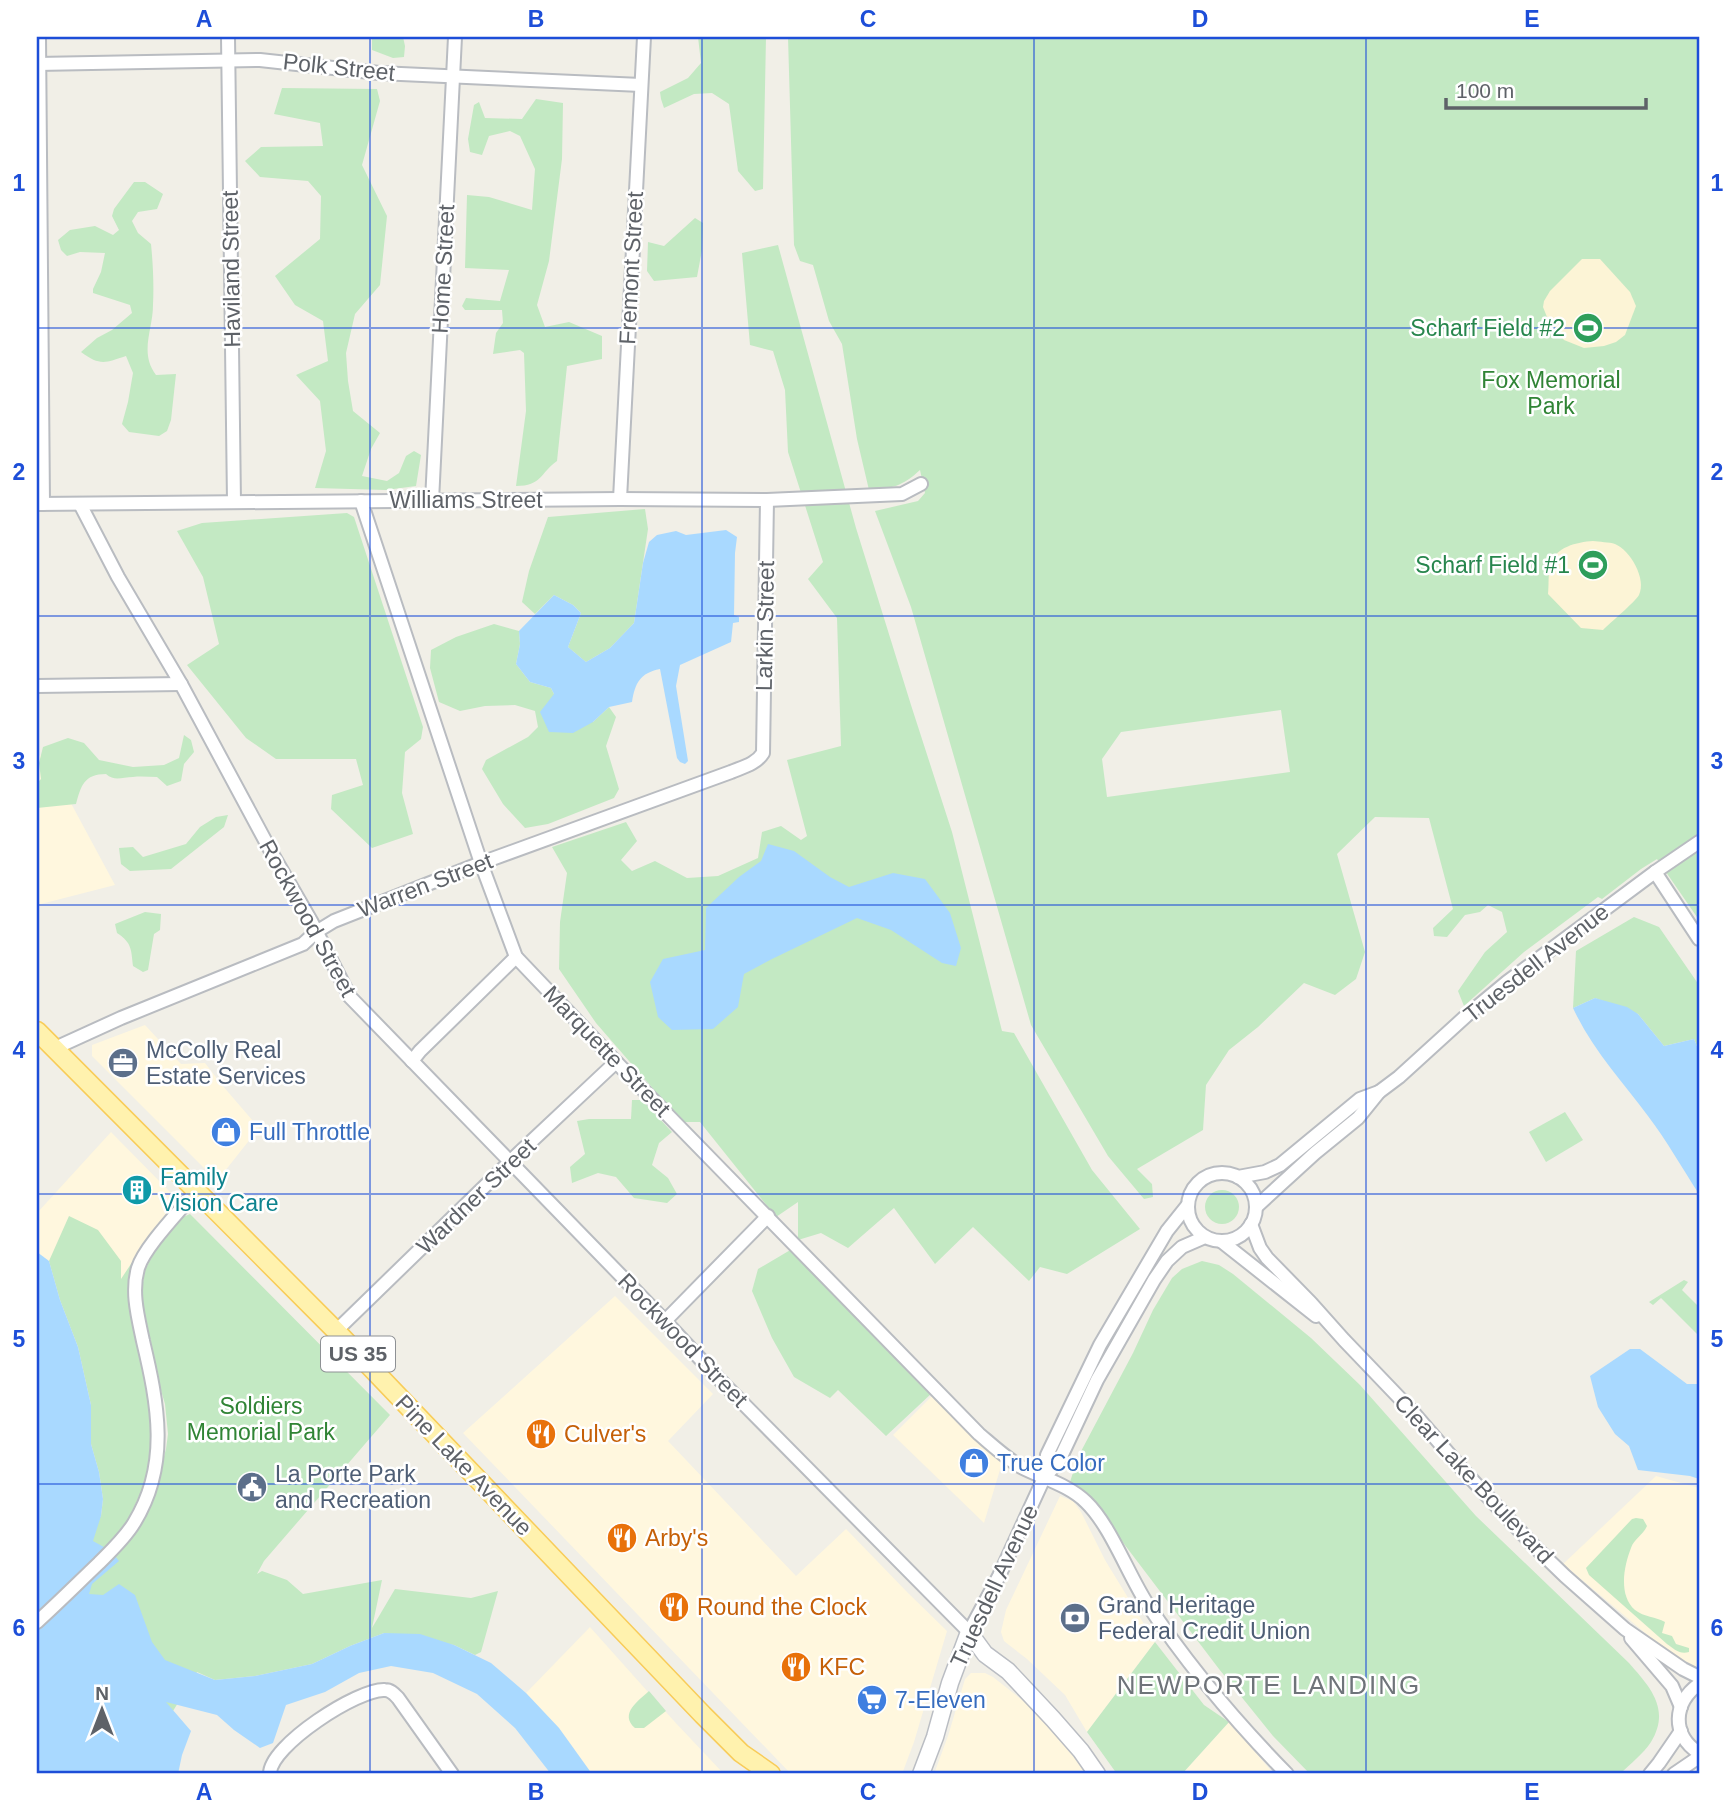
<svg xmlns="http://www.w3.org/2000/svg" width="1736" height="1811" viewBox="0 0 1736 1811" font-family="Helvetica,sans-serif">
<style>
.commercial{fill:#fff7de}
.green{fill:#c3e9c3;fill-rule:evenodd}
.sand{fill:#fcf4d6}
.water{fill:#a9d9ff}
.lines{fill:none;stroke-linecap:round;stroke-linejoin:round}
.street-casing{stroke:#b9bcc1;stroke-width:16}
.secondary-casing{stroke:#babdc3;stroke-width:19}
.primary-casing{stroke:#f8cc59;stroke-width:21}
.street{stroke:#fff;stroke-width:12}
.secondary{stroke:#fff;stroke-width:16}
.primary{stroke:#fff2ae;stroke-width:18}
.grid{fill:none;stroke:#1d4ed8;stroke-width:2;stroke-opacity:0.55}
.labels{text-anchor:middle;stroke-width:5;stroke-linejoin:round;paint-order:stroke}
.shield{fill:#fff;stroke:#8e9195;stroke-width:2}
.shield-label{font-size:21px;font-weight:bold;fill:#5e6268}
.street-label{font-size:23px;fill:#5e6268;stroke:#fff}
.leisure-label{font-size:23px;fill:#27864d;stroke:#fff;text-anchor:end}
.park-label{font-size:23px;fill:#308435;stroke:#fff}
.service-label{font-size:23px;fill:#4e5e75;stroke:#fff;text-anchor:start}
.shop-label{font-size:23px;fill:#366cbe;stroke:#fff;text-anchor:start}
.culture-label{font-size:23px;fill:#0d838f;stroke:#fff;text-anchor:start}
.food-label{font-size:23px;fill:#c56008;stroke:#fff;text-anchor:start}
.quarter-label{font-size:26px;letter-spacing:2px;fill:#6f747a;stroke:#fff}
.neatline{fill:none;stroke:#1d4ed8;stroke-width:2.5}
.grid-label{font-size:23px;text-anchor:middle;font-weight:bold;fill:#1d4ed8}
</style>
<rect width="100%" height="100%" fill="#f1efe7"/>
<g class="commercial">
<polygon points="45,755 115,885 37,905 37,756"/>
<polygon points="145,1025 181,1064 205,1063 222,1085 259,1128 217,1181 92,1056 92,1045"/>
<polygon points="111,1132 176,1198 177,1203 133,1261 78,1347 49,1261 37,1252 37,1213"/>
<polygon points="615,1296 713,1394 668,1441 796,1576 846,1529 908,1593 947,1631 914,1742 902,1774 791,1774 463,1433"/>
<polygon points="936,1392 1002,1463 984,1523 893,1435"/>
<polygon points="1656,1476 1699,1488 1699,1668 1682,1662 1669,1653 1563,1564"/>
<polygon points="1060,1496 1073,1501 1081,1512 1105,1560 1155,1642 1087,1732 1065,1695 1027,1659 1004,1641 1001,1632 1006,1610"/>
<polygon points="590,1627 674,1721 724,1774 592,1774 559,1728 526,1693"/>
<polygon points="971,1673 985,1673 993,1677 1031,1707 1064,1742 1086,1774 934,1774 948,1736 965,1679"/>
<polygon points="1229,1722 1274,1774 1182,1774"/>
</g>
<g class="green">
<polygon points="372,37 403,37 405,46 404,57 393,58 372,50"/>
<polygon points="698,37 740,38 740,37 766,37 763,189 755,191 738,171 729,104 712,93 694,94 664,108 661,99 660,92 688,78 701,63"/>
<path d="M788,37H1699V920L1657,859L1641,869L1602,899L1598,897L1524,952L1464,1006L1458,991L1485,952L1507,932L1502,912L1488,905L1480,912L1465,915L1447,937L1434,936L1433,928L1453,909L1429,818L1375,817L1337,854L1365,952L1356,979L1335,995L1304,983L1258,1027L1229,1050L1206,1085L1203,1130L1137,1169L1152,1184L1153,1197L1144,1199L1108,1156L1031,1025L911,607L875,511L918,501L925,493L920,470C903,486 891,489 869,490L857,439L842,344L829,321L813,265L800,261L794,245ZM1281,710L1290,772L1107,797L1102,759L1121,732Z"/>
<polygon points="282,88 377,89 380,101 362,165 387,216 380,285 355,314 346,353 348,381 353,411 380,433 371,449 362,476 387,481 399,473 406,456 414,451 421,455 416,486 386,490 315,488 326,451 320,401 296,375 328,361 323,321 295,305 275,276 320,239 321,196 308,181 260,177 245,161 261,147 323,146 320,123 274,114"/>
<path d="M536,99L563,103L562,159L549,261L537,305L545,327L569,322L602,336V359L567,366L557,461C540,473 542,486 516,486L526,411L524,353L520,350L493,354L496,333L503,323L502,310H465L462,306L466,298L500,301L509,270L465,268L467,195L489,197L532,210L535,169L520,136L510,131L489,136L482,155L470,152L468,139L474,105L479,102L485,118L522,119Z"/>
<path d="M134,182H145L163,194L157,209L138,212L132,221L138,233L151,244C153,264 154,285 153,305C153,330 139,352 156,375L176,374L171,420L167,431L159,436L129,432L122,424L128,402L133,373L126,356C105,363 100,366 81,352L97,338L112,330L132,313L130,305L93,293V289L101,272L105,253L80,252L67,256L61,250L58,240L70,230L95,226L113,235L119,230L112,216L114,209Z"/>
<polygon points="695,218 703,223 702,250 697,277 654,281 647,271 648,242 664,246"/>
<polygon points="778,245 856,528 911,705 952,832 1002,1031 1014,1033 1092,1170 1140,1229 1067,1274 1040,1267 1029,1281 973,1227 935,1264 894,1208 848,1248 821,1233 798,1240 798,1202 776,1217 700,1122 682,1122 596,1023 559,969 560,922 567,873 552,847 626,822 637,841 621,860 632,871 655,861 687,878 718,876 758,858 762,832 781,826 801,840 807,836 787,760 841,746 837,618 808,579 823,562 788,452 785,390 773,351 750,345 742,253"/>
<polygon points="645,509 648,529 634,623 610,648 586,662 568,647 581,613 573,605 554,595 535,614 522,602 529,571 548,517"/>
<polygon points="347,513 354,517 423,727 421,739 405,752 402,793 413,834 372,848 331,809 332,795 363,785 356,759 276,759 246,738 187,665 219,644 203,577 177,531 202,523"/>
<polygon points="494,624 519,631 520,644 516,664 530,682 551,688 554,694 593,722 609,707 616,717 606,746 619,789 614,798 548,824 525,828 503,804 482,769 486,760 528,737 538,727 535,711 515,705 485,706 460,711 439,702 430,668 431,650 456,637"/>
<path d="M184,735L191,740L194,752L184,764L181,781L167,786L157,777C149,777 141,776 133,777C122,777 115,782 106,774C84,774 81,786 76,804L37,808V783L41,779L39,763L43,747L68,738L84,743L99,760L133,767L164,765L179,758Z"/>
<polygon points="228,815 224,827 171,869 130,871 121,864 119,848 133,847 143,857 186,844 200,827 216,817"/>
<path d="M145,912L161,914L160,930L154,934L148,970L143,972L133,966C131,949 132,943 117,933L115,924Z"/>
<polygon points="1634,917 1659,927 1699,985 1699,1051 1694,1039 1664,1046 1638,1014 1595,998 1573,1008 1576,951"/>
<polygon points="632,1100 642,1100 672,1132 659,1143 652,1165 668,1178 677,1194 667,1203 634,1198 616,1177 598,1173 572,1183 570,1167 585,1154 577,1121 589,1119 631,1119"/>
<polygon points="1565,1112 1583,1140 1546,1162 1529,1132"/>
<circle cx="1222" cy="1207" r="17"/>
<polygon points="190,1214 390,1415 264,1561 257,1574 262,1571 287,1580 303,1594 382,1580 372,1628 395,1589 471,1598 498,1591 481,1652 475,1655 454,1645 384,1633 350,1646 312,1664 255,1676 215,1680 197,1672 173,1711 37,1774 37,1636 121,1549 143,1519 154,1494 166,1449 168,1434 165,1404 160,1387 141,1295 145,1270 155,1251 183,1217"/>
<polygon points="69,1216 98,1230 121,1261 121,1279 133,1261 129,1284 131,1312 150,1403 152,1449 143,1487 127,1523 100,1553 37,1600 101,1516 103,1499 99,1472 91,1444 91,1405 78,1347 60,1300 49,1261"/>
<polygon points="792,1249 835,1292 837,1298 932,1393 886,1436 838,1390 830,1398 794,1377 772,1338 752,1291 758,1269"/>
<path d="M1202,1261L1219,1265L1233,1274L1311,1338L1360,1385L1476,1516L1629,1663C1650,1687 1671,1709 1651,1742C1643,1754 1630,1764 1620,1774H1310L1273,1736L1219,1669L1118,1536L1094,1501L1070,1482L1078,1457L1133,1353L1153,1310L1172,1278L1182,1269Z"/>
<polygon points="1684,1280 1688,1282 1682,1290 1699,1307 1699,1336 1661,1298 1653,1305 1649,1302"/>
<path d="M1636,1518L1643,1519L1647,1526C1643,1535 1634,1539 1631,1548C1624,1566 1618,1595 1635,1610C1644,1617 1656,1617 1665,1622L1662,1633L1672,1636L1676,1644L1689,1648V1652C1680,1655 1674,1649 1667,1644L1589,1575L1586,1568L1632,1519Z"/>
<polygon points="1155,1642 1204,1705 1229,1722 1182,1774 1117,1774 1087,1732"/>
<path d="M649,1691L666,1711L644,1728H635C619,1714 638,1701 649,1691Z"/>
</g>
<g class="sand">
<polygon points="1582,259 1600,259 1630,292 1636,306 1625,335 1616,342 1604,346 1584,348 1564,340 1547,317 1543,307 1544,301 1550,291"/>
<path d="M1593,541C1599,542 1609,542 1615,544C1630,550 1647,579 1639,595C1635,602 1610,623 1603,630L1581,628L1548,594C1549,585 1548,574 1550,565C1555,547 1577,542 1593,541Z"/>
</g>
<g class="water">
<path d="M726,530L737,537L735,553L734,615L739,617V622L733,623L731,642L680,665L676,686L688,761L685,764L680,762L677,758L660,669C640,673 635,683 632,702L609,707L593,722L573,733L549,732L540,712L554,694L551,688L530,682L516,664L520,644L519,631L554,595L573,605L581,613L568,647L586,662L610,648L634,623L643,563L649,542L657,535L676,531L686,535Z"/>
<polygon points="768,844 794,851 830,877 849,887 893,873 925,879 950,913 961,948 956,966 942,963 891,930 857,918 772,959 744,974 738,1007 713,1029 672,1030 658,1017 650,982 663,959 705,950 706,908 739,877 761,861"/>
<path d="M1595,998L1627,1007L1638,1014L1664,1046L1694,1039L1699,1051V1194C1682,1168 1667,1141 1648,1116C1622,1081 1592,1049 1573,1008Z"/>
<polygon points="37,1252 49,1261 60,1300 78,1347 91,1405 91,1444 99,1472 103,1499 101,1516 93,1541 111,1551 119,1561 92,1584 89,1594 103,1595 119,1584 135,1595 152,1642 165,1660 215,1680 255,1676 312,1664 350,1646 384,1633 420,1634 454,1645 491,1663 526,1693 559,1728 592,1774 551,1774 515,1728 477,1694 433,1673 391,1666 359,1673 325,1692 286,1705 273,1743 260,1748 234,1730 217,1715 166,1702 191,1731 182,1755 178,1774 37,1774"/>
<polygon points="1630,1349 1640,1349 1687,1384 1699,1384 1699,1479 1690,1476 1638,1470 1629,1446 1615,1434 1598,1407 1590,1376"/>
</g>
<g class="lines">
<g class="street-casing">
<g id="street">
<polyline points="39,37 43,504"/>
<polyline points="228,37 234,502"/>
<polyline points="37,64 260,60 379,73 641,85"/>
<polyline points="620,499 644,37"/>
<path d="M361,501L481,863L516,957L616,1062L979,1434C992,1445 1006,1458 1021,1467C1042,1478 1069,1485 1086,1502C1110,1525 1127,1572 1146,1602C1187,1664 1235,1721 1287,1774"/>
<polyline points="432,501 455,37"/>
<polyline points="37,504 620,499 767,500 902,494 921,484"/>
<polyline points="80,504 118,577 181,684 274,857 311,921 350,997 665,1321 718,1378 969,1632 999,1576 1044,1478 1059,1461 1097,1380 1154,1280 1167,1261 1182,1247 1205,1237"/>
<polyline points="37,686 181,684"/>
<polyline points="1655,872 1699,939"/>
<path d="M53,1049L121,1018L303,944L316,932L334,921L481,863L731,772C743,767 756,764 763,753L767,500"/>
<polyline points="412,1061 420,1051 516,957"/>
<circle cx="1222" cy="1207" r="34"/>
<polyline points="1238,1177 1265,1172 1280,1165 1360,1099 1379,1092"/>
<polyline points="1256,1207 1315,1153 1358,1118 1379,1092 1399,1077 1466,1016 1507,982 1655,872 1699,842"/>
<polyline points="1251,1224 1260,1248 1267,1258 1311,1303 1344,1340 1412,1411 1462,1469 1534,1546 1565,1576 1625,1629 1683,1669 1699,1677"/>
<polyline points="1221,1241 1316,1316"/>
<polyline points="665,1321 768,1216"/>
<polyline points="336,1331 519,1153 616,1062"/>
<polyline points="1044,1478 1047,1455 1100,1345 1167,1231 1187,1206"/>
<path d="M37,1622C58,1603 78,1583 99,1563C111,1551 125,1538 134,1523C170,1465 158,1404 143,1341C138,1317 131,1292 138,1268C145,1246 181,1210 196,1191"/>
<polyline points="1631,1638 1672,1686 1681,1707"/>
<path d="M1699,1684C1673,1703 1671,1735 1699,1753"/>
<path d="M270,1774C269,1746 359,1688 385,1690C391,1690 394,1694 398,1698L452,1774"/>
<polyline points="1650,1774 1659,1763 1681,1731"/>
<polyline points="1674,1774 1699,1757"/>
</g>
</g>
<g class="secondary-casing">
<g id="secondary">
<polyline points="969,1632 985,1654 1008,1671 1053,1719 1081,1751 1097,1774"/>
<polyline points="921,1774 935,1737 950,1683 969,1632"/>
</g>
</g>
<g class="primary-casing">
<polyline id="primary" points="37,1031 336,1331 703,1715 741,1753 771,1774"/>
</g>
<use href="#street" class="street"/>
<use href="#secondary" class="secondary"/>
<use href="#primary" class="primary"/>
</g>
<path class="grid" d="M370,37V1774M702,37V1774M1034,37V1774M1366,37V1774M37,328H1699M37,616H1699M37,905H1699M37,1194H1699M37,1484H1699"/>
<defs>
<g id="stadium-disc" transform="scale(1.575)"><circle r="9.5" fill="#2e9e5b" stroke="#fff"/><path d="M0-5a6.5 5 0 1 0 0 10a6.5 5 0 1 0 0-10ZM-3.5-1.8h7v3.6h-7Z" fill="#fff"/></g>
<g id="office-disc" transform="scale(1.575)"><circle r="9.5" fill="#5c6f8a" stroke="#fff"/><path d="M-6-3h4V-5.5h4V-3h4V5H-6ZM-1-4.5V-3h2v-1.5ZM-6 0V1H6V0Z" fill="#fff"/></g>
<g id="shop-disc" transform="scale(1.575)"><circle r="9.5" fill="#3f7fe0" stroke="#fff"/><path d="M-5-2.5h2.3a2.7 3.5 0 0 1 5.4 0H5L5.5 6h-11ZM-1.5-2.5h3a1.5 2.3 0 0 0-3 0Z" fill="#fff"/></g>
<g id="building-disc" transform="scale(1.575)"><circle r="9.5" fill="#0f9aa8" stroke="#fff"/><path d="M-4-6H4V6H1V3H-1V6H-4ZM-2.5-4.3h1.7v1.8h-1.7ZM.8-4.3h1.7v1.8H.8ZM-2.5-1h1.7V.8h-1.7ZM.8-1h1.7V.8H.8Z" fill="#fff"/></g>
<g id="restaurant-disc" transform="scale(1.575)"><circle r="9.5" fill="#e8710a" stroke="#fff"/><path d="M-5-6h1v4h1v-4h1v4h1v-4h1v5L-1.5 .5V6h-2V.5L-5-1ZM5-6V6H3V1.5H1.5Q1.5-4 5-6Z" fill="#fff"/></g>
<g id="civic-disc" transform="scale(1.575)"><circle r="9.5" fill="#5c6f8a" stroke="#fff"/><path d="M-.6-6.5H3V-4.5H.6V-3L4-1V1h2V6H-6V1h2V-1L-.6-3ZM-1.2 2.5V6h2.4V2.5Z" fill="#fff"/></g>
<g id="bank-disc" transform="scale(1.575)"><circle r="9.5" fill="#5c6f8a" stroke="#fff"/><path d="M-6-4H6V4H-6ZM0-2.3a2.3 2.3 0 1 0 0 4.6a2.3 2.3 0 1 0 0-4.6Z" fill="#fff"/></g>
<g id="supermarket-disc" transform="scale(1.575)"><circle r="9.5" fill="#3f7fe0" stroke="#fff"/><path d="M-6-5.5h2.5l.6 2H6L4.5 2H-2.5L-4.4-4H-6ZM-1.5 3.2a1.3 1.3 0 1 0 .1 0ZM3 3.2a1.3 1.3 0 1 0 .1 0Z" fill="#fff"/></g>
</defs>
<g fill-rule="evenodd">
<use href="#stadium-disc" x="1588" y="328"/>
<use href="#stadium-disc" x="1593" y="565"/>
<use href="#office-disc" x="123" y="1063"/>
<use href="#shop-disc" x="226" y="1132"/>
<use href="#building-disc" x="137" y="1190"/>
<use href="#restaurant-disc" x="541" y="1434"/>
<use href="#shop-disc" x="974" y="1463"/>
<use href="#civic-disc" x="252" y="1487"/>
<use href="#restaurant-disc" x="622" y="1538"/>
<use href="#restaurant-disc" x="674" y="1607"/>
<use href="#bank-disc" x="1075" y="1618"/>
<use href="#restaurant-disc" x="796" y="1667"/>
<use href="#supermarket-disc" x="872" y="1700"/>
</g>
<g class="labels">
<rect class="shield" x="321" y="1336.5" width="74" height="35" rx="5"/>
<g class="shield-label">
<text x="358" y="1361">US 35</text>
</g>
<g class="street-label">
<text transform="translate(339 67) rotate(6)" y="8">Polk Street</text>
<text transform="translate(631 268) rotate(-87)" y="8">Fremont Street</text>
<text transform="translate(231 269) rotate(-91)" y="8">Haviland Street</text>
<text transform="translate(443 269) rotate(-87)" y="8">Home Street</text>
<text x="466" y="508">Williams Street</text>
<text transform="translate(765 626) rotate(-89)" y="8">Larkin Street</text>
<text transform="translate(425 885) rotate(-21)" y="8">Warren Street</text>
<text transform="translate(308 918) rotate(61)" y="8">Rockwood Street</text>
<text transform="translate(1536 963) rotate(-38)" y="8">Truesdell Avenue</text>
<text transform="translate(607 1051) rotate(46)" y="8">Marquette Street</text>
<text transform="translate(476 1196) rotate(-44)" y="8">Wardner Street</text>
<text transform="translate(683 1340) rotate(46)" y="8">Rockwood Street</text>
<text transform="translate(464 1465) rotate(46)" y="8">Pine Lake Avenue</text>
<text transform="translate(1474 1479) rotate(47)" y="8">Clear Lake Boulevard</text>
<text transform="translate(994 1586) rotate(-65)" y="8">Truesdell Avenue</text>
</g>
<g class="leisure-label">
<text x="1565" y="336">Scharf Field #2</text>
<text x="1570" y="573">Scharf Field #1</text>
</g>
<g class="park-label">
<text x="1551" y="388">Fox Memorial<tspan x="1551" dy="26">Park</tspan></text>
<text x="261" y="1414">Soldiers<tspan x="261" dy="26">Memorial Park</tspan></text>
</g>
<g class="service-label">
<text x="146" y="1058">McColly Real<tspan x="146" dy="26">Estate Services</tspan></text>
<text x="275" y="1482">La Porte Park<tspan x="275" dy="26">and Recreation</tspan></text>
<text x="1098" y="1613">Grand Heritage<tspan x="1098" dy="26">Federal Credit Union</tspan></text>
</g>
<g class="shop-label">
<text x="249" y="1140">Full Throttle</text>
<text x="997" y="1471">True Color</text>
<text x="895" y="1708">7-Eleven</text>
</g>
<g class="culture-label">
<text x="160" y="1185">Family<tspan x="160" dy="26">Vision Care</tspan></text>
</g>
<g class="food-label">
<text x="564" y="1442">Culver's</text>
<text x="645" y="1546">Arby's</text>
<text x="697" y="1615">Round the Clock</text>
<text x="819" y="1675">KFC</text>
</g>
<g class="quarter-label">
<text x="1269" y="1694">NEWPORTE LANDING</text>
</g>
</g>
<rect width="1736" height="1811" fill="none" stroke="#ffffff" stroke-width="77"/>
<g transform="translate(102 1710)" stroke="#ffffff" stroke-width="5" paint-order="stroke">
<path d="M0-5L12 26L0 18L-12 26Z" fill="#5e6268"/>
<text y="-10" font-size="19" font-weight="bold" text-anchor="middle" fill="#5e6268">N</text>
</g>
<path d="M1446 98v10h200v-10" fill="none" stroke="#5e6268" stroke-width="3.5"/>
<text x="1456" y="98" font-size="21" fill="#5e6268" stroke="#ffffff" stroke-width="5" paint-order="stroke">100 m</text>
<rect x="38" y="38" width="1660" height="1734" class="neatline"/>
<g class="grid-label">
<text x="204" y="27">A</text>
<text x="536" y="27">B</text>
<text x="868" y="27">C</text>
<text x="1200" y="27">D</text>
<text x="1532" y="27">E</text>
<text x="19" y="191">1</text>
<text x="1717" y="191">1</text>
<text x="19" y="480">2</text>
<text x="1717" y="480">2</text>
<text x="19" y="769">3</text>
<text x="1717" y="769">3</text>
<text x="19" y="1058">4</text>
<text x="1717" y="1058">4</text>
<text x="19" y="1347">5</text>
<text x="1717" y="1347">5</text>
<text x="19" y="1636">6</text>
<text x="1717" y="1636">6</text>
<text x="204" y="1800">A</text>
<text x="536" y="1800">B</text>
<text x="868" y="1800">C</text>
<text x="1200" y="1800">D</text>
<text x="1532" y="1800">E</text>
</g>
</svg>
